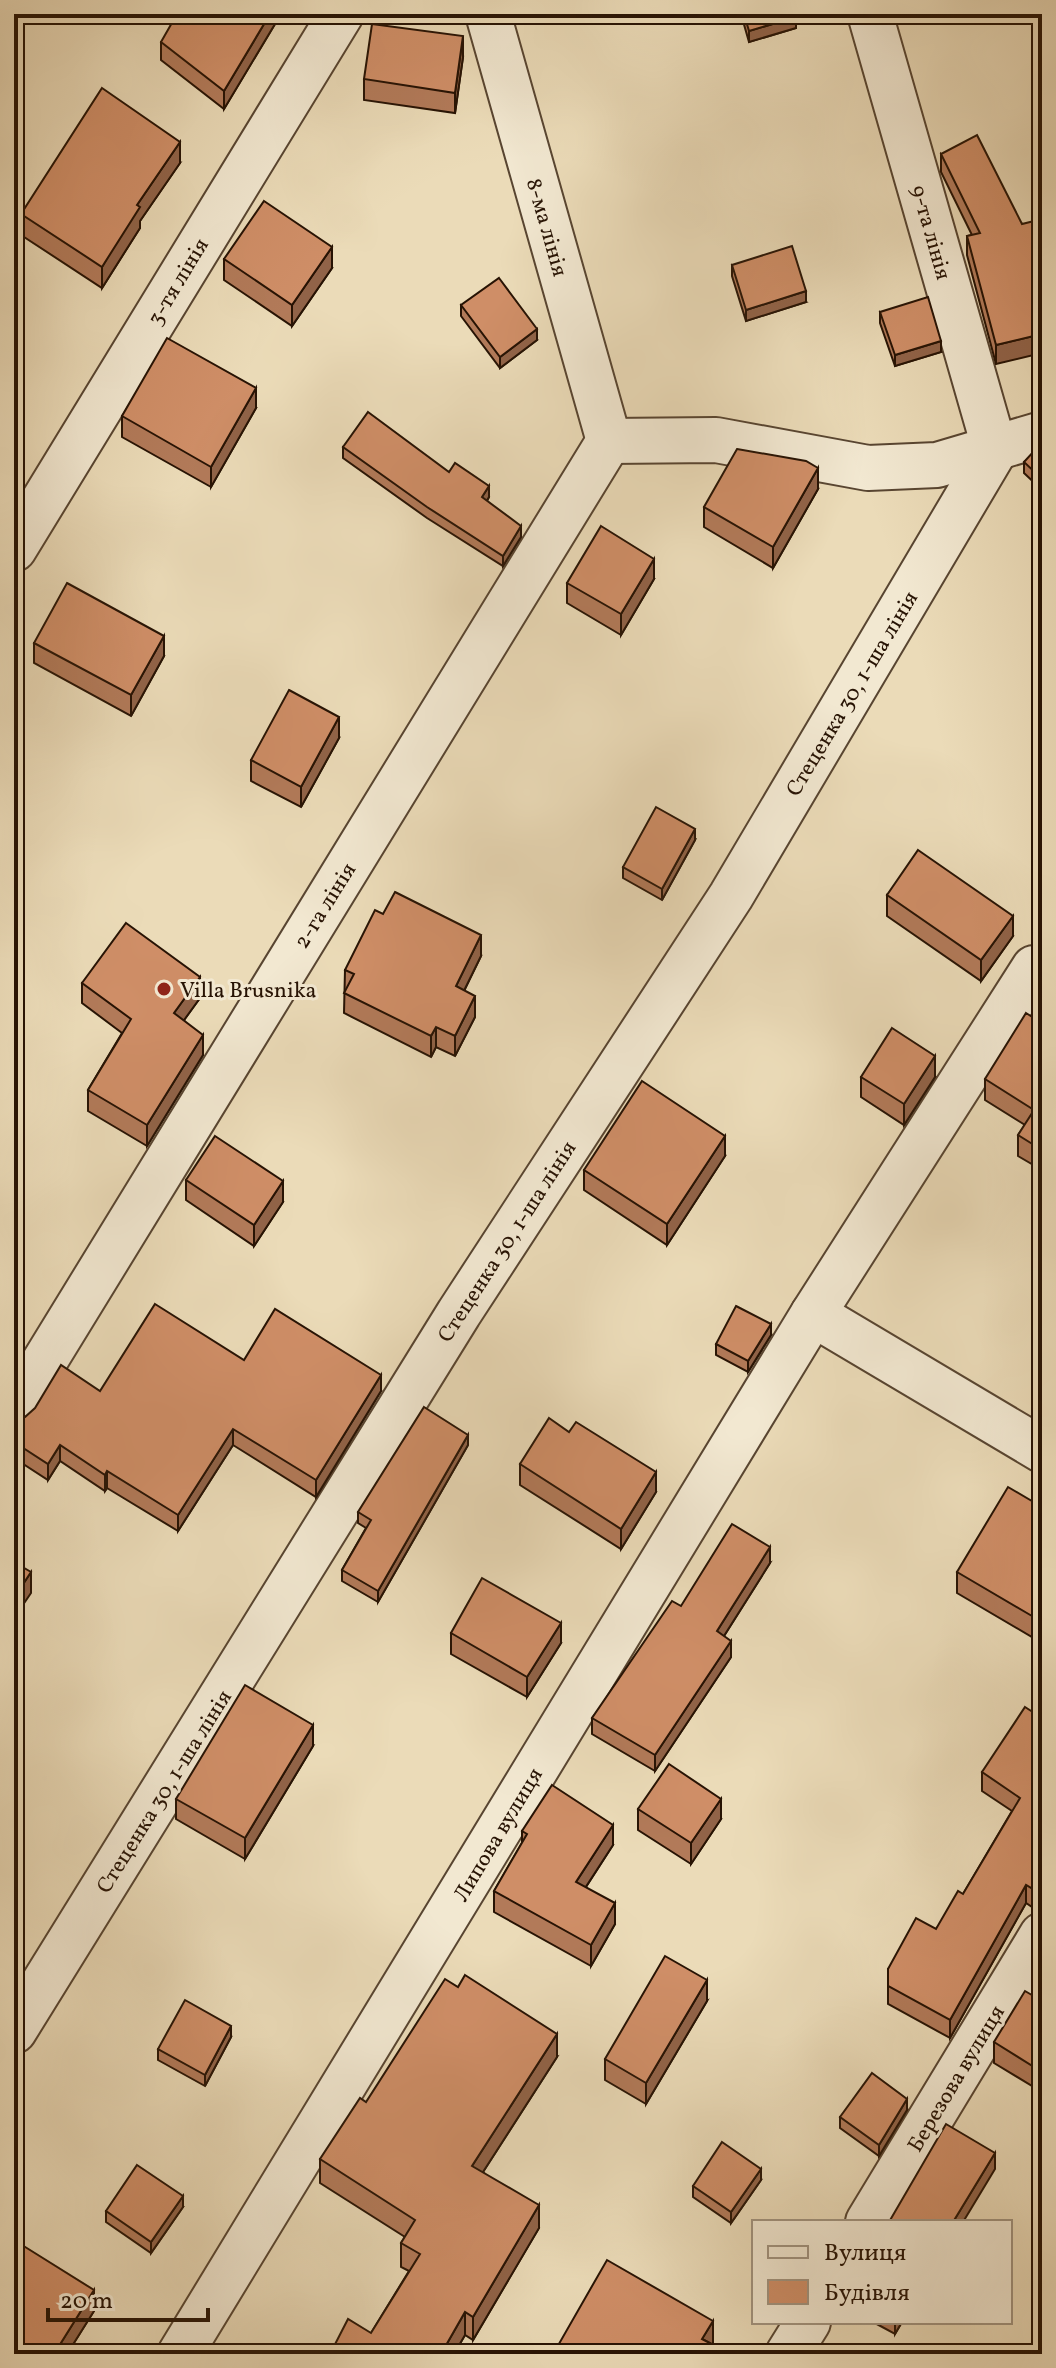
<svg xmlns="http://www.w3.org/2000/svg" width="1056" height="2368" viewBox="0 0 1056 2368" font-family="Vollkorn,serif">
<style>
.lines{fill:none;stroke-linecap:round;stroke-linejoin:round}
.minor-casing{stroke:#584531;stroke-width:48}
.minor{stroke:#f2e8d1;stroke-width:44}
.wall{fill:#b27a59;stroke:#271304;stroke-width:2}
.shaded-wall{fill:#916348;stroke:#271304;stroke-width:2}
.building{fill:#cf8e67;stroke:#271304;stroke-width:2}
.poi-dot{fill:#8f2418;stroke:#f2e8d1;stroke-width:3}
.labels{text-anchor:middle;stroke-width:6;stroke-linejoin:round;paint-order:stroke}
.street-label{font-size:22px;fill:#271304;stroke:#f2e8d1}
.poi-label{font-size:22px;fill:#271304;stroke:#f2e8d1;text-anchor:start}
</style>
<rect width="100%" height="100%" fill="#ebdbb8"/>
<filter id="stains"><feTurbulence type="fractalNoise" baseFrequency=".0025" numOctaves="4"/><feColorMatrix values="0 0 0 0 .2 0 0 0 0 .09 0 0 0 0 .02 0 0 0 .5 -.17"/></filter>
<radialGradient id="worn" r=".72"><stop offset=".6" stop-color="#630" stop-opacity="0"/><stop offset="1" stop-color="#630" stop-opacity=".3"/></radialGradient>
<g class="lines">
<g class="minor-casing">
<g id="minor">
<polyline points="488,14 609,441"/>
<polyline points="870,14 995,450"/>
<polyline points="609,441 716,440 868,468 937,465 1042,434"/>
<polyline points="14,549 341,14"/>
<polyline points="813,1314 1042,1450"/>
<polyline points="14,1411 609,441"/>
<polyline points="14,2031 459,1313 731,896 995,450"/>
<polyline points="868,2222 1042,1935"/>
<polyline points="180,2354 813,1314 1034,968"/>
<polyline points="788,2354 808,2322"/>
</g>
</g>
<use href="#minor" class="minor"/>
</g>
<g class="wall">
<polygon points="281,14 224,109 161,60 161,42"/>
<polygon points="741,14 795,14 796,28 749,42"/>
<polygon points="463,57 455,113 364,100 364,79"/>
<polygon points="941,154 1022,224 996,364 967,255 967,236 972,235 941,172"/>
<polygon points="180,163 140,221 140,228 102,288 21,235 21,214"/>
<polygon points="224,259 332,268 292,326 224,280"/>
<polygon points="732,265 806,302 746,321 732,276"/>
<polygon points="461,305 537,340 500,368 461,316"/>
<polygon points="880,312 941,352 895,366 880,323"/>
<polygon points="256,408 211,487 122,437 122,416"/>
<polygon points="343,447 449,472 489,497 487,501 521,537 503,566 427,518 343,458"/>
<polygon points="1042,448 1042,490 1024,473 1024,462"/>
<polygon points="818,489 773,568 704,527 704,507"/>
<polygon points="654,579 621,635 567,603 567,583"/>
<polygon points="34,643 164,656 131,716 34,663"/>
<polygon points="339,738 301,807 251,781 251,760"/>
<polygon points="1042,784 1042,810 1034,805 1034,794"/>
<polygon points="695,840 662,900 623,878 623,867"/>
<polygon points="887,895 1013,936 981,981 887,916"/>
<polygon points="481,956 464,991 475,1017 455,1056 436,1047 431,1057 344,1013 345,970"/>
<polygon points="82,983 200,998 184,1020 203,1055 147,1146 88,1111 88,1090 122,1033 82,1003"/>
<polygon points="1042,1023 1042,1170 1018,1156 1018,1135 1025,1125 985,1100 985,1079"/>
<polygon points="861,1077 935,1077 904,1125 861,1097"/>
<polygon points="725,1156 667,1245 584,1190 584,1170"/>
<polygon points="186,1180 283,1202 254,1246 186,1200"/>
<polygon points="771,1335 748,1372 716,1355 716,1344"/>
<polygon points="244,1360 381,1391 316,1497 233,1445 178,1531 107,1488 105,1491 60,1461 48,1480 14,1458 14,1419 25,1417 100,1391"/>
<polygon points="468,1445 378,1602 342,1581 342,1570 366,1528 358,1523 358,1512"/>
<polygon points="520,1464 656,1492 621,1549 520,1485"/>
<polygon points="1042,1507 1032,1637 957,1593 957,1572"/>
<polygon points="770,1563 724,1636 731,1657 655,1771 592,1734 592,1718 681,1606"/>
<polygon points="451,1633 561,1643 527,1697 451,1654"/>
<polygon points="1042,1718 1042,1912 1038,1911 1026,1903 950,2038 888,2004 888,1969 936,1929 963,1894 1012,1811 982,1791 982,1772"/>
<polygon points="313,1746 245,1859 176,1819 176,1799"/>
<polygon points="638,1809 721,1819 691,1864 638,1830"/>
<polygon points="522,1831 613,1845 586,1887 615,1924 591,1966 494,1912 494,1891 522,1843"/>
<polygon points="707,2001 646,2104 605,2080 605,2059"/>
<polygon points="1042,2001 1042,2092 994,2063 994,2042"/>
<polygon points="231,2037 205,2086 158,2060 158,2049"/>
<polygon points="557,2057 483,2172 539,2228 473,2340 465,2335 454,2354 329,2354 371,2333 409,2271 401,2267 401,2243 405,2237 320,2183 320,2159"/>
<polygon points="907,2110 879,2156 840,2128 840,2117"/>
<polygon points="761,2180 731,2223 693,2197 693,2186"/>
<polygon points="183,2207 151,2253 106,2222 106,2211"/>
<polygon points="14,2240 94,2311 67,2354 14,2354"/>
<polygon points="873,2322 902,2322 895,2334"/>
</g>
<g class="shaded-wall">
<polygon points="270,14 281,14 224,109 224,91"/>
<polygon points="796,17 796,28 749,42 749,31"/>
<polygon points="463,36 463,57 455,113 455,93"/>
<polygon points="180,142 180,163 140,221 140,228 102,288 102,267 137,205"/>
<polygon points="332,247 332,268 292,326 292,305"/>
<polygon points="806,291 806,302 746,321 746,310"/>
<polygon points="537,329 537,340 500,368 500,357"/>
<polygon points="1042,334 1042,353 996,364 996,345"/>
<polygon points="941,341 941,352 895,366 895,355"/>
<polygon points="256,388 256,408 211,487 211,467"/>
<polygon points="818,468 818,489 773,568 773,547"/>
<polygon points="489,486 489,497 482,508 482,497"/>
<polygon points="521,526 521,537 503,566 503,556"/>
<polygon points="654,559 654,579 621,635 621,614"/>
<polygon points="164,636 164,656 131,716 131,695"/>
<polygon points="339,717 339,738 301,807 301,787"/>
<polygon points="695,829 695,840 662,900 662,889"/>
<polygon points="1013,916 1013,936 981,981 981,960"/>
<polygon points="481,935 481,956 456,1007 456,986"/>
<polygon points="200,977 200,998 174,1034 174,1013"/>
<polygon points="475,996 475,1017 455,1056 455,1036"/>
<polygon points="436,1027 436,1047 431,1057 431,1036"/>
<polygon points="203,1035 203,1055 147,1146 147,1125"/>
<polygon points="935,1056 935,1077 904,1125 904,1104"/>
<polygon points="725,1136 725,1156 667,1245 667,1224"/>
<polygon points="283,1181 283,1202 254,1246 254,1225"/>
<polygon points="771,1324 771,1335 748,1372 748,1361"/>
<polygon points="381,1375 381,1391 316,1497 316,1480"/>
<polygon points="233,1429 233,1445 178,1531 178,1515"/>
<polygon points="468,1435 468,1445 378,1602 378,1591"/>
<polygon points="60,1445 60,1461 48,1480 48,1464"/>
<polygon points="107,1471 107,1488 105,1491 105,1475"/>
<polygon points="656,1472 656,1492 621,1549 621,1529"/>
<polygon points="770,1547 770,1563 717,1647 717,1631"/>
<polygon points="31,1572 31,1593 14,1618 14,1598"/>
<polygon points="1042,1599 1042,1619 1032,1637 1032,1616"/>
<polygon points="561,1623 561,1643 527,1697 527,1677"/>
<polygon points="731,1641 731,1657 655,1771 655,1755"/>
<polygon points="313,1725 313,1746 245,1859 245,1838"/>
<polygon points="721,1799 721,1819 691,1864 691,1843"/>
<polygon points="613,1825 613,1845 576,1902 576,1882"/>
<polygon points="1026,1885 1026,1903 950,2038 950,2020"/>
<polygon points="615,1903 615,1924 591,1966 591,1945"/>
<polygon points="707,1980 707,2001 646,2104 646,2083"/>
<polygon points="231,2026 231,2037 205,2086 205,2075"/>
<polygon points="557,2034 557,2057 472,2189 472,2166"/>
<polygon points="907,2099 907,2110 879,2156 879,2145"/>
<polygon points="995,2153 995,2169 963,2222 953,2222"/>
<polygon points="761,2169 761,2180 731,2223 731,2212"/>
<polygon points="183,2196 183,2207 151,2253 151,2242"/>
<polygon points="539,2205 539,2228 473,2340 473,2317"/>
<polygon points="94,2290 94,2311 67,2354 54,2354"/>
<polygon points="465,2312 465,2335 454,2354 441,2354"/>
<polygon points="713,2321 713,2345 702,2339"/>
<polygon points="895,2322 902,2322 895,2334"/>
</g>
<g class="building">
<polygon points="177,14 270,14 224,91 161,42"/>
<polygon points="744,14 795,14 796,17 749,31"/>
<polygon points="372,24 463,36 455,93 364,79"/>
<polygon points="102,88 180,142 137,205 140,207 102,267 21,214"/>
<polygon points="977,135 1022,224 1042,219 1042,334 996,345 967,236 980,233 941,154"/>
<polygon points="264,201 332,247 292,305 224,259"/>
<polygon points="792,246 806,291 746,310 732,265"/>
<polygon points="499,278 537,329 500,357 461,305"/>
<polygon points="928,297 941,341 895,355 880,312"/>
<polygon points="167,338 256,388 211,467 122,416"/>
<polygon points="368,412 449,472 455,463 489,486 482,497 521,526 503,556 427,507 343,447"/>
<polygon points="1042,448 1042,479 1024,462 1034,451"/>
<polygon points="737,449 806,461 818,468 773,547 704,507"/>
<polygon points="601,526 654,559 621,614 567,583"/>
<polygon points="67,583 164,636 131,695 34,643"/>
<polygon points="289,690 339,717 301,787 251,760"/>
<polygon points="1042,784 1042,800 1034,794"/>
<polygon points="656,807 695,829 662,889 623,867"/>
<polygon points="918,850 1013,916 981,960 887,895"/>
<polygon points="395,892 481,935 456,986 475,996 455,1036 436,1027 431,1036 344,993 354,974 345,970 375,910 383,914"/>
<polygon points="126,923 200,977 174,1013 203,1035 147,1125 88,1090 131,1019 82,983"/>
<polygon points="1026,1013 1042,1023 1042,1150 1018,1135 1034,1110 985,1079"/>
<polygon points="892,1028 935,1056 904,1104 861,1077"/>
<polygon points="642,1081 725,1136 667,1224 584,1170"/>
<polygon points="215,1136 283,1181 254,1225 186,1180"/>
<polygon points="155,1304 244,1360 275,1309 381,1375 316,1480 233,1429 178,1515 107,1471 105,1475 60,1445 48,1464 14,1442 14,1419 25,1417 35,1408 61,1365 100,1391"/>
<polygon points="736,1306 771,1324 748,1361 716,1344"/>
<polygon points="424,1407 468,1435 378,1591 342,1570 371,1520 358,1512"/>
<polygon points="549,1418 569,1432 576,1422 656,1472 621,1529 520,1464"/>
<polygon points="1008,1487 1042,1507 1042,1599 1032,1616 957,1572"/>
<polygon points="732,1524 770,1547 717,1631 731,1641 655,1755 592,1718 672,1601 681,1606"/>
<polygon points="14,1562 31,1572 14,1598"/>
<polygon points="482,1578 561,1623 527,1677 451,1633"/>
<polygon points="245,1685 313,1725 245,1838 176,1799"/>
<polygon points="1025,1707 1042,1718 1042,1893 1038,1892 1026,1885 950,2020 888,1986 888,1969 916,1918 936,1929 958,1891 963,1894 1020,1798 982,1772"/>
<polygon points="669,1764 721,1799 691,1843 638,1809"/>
<polygon points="552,1785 613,1825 576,1882 615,1903 591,1945 494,1891 527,1834 522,1831"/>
<polygon points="665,1956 707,1980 646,2083 605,2059"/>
<polygon points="465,1975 557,2034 472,2166 539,2205 473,2317 465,2312 441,2354 330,2354 348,2319 371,2333 420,2254 401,2243 415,2220 320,2159 360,2098 366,2102 445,1979 458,1987"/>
<polygon points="1025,1991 1042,2001 1042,2072 994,2042"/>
<polygon points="185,2000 231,2026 205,2075 158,2049"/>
<polygon points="872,2073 907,2099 879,2145 840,2117"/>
<polygon points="946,2124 995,2153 953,2222 889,2222"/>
<polygon points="722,2142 761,2169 731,2212 693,2186"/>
<polygon points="137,2165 183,2196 151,2242 106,2211"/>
<polygon points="14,2240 94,2290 54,2354 37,2354 14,2340"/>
<polygon points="607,2260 713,2321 702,2339 731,2354 565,2354 556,2349"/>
</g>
<circle class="poi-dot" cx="164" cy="989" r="8"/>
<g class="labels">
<g class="street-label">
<text transform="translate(548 227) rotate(74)" y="8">8-ма лінія</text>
<text transform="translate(932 232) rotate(74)" y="8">9-та лінія</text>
<text transform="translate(177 281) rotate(-59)" y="8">3-тя лінія</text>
<text transform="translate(851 693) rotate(-59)" y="8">Стеценка 30, 1-ша лінія</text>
<text transform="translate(324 905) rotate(-58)" y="8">2-га лінія</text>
<text transform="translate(506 1241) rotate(-57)" y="8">Стеценка 30, 1-ша лінія</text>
<text transform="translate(163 1791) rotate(-58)" y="8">Стеценка 30, 1-ша лінія</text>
<text transform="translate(497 1834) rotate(-59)" y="8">Липова вулиця</text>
<text transform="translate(955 2078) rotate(-59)" y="8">Березова вулиця</text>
</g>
<g class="poi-label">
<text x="180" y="997">Villa Brusnika</text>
</g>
</g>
<rect width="1056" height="2368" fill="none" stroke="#ebdbb8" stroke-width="48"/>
<rect x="16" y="16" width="1024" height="2336" fill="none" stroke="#271304" stroke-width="4"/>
<rect x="24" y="24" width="1008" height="2320" fill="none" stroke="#271304" stroke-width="2"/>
<rect x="752" y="2220" width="260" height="104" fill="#f2e8d1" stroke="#a1937f" stroke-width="2"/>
<rect x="768" y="2246" width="40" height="12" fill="#f2e8d1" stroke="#a1937f" stroke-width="2"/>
<text x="824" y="2260" font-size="24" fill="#271304">Вулиця</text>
<rect x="768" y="2280" width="40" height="24" fill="#cf8e67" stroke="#a1937f" stroke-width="2"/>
<text x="824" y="2300" font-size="24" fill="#271304">Будівля</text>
<path d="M48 2308v12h160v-12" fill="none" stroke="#271304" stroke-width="4"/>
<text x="60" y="2308" font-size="24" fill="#271304" stroke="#f2e8d1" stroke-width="6" paint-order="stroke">20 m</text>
<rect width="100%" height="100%" filter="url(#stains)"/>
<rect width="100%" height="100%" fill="url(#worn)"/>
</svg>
